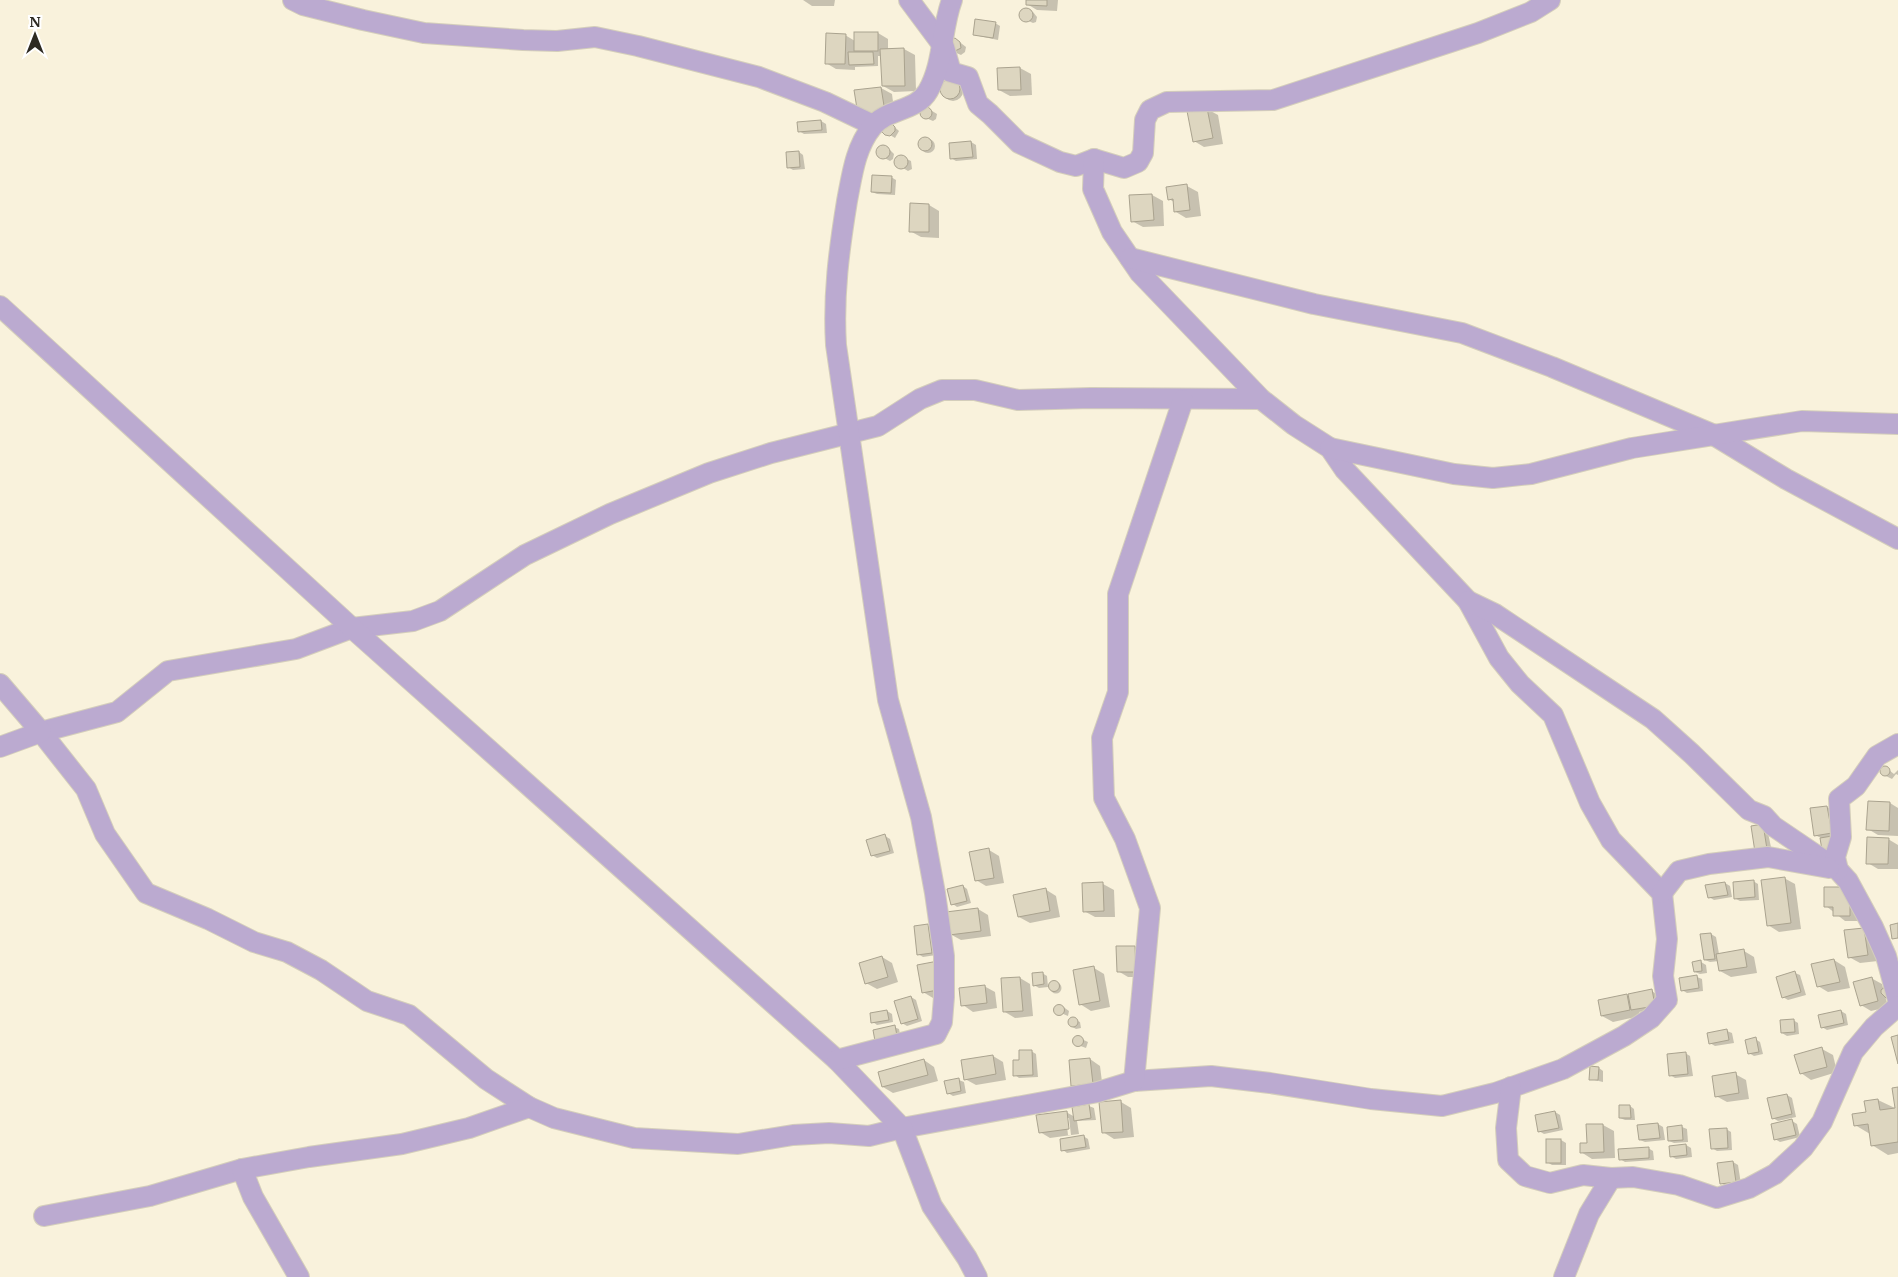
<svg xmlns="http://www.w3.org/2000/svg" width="1898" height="1277" viewBox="0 0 1898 1277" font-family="Merriweather,serif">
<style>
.shadow{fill:#0003;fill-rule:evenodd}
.building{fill:#ddd6c0;stroke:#aaa38f}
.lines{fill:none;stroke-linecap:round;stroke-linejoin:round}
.minor-casing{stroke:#d4cebb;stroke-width:22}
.minor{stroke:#bbaad0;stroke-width:20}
</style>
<rect width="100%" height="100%" fill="#f9f2dc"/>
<g class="shadow">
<polygon points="803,0 835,0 834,6 812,6"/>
<polygon points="1027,0 1058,0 1057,11 1037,10 1027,4"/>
<polygon points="1024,9 1033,12 1037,17 1036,22 1033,23 1020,17 1021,11"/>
<polygon points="995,23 1000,26 998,40 974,35"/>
<polygon points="878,33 888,39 888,50 904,49 915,55 916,91 894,92 883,86 882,56 878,56 878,66 855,67 855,70 836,69 826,63 845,35 855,41"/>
<polygon points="957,40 966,47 965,52 961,55 952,51"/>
<polygon points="1020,68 1031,74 1032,95 1010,96 999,90 999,69"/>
<circle cx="953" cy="91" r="10"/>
<polygon points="881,88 892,94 895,117 869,120"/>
<polygon points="924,106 937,114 936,119 933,121 921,116 920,113"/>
<polygon points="1207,109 1218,115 1223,144 1204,147 1194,141"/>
<polygon points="821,121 826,124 827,133 804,134 799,131 798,123"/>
<polygon points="890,123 899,131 895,138 883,131"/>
<circle cx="928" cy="146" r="7"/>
<polygon points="971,142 976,145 977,159 956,161 951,158"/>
<polygon points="881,146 890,150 894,154 893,159 890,161 877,154 877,150"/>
<polygon points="799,152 803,155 805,169 793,170 788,167"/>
<polygon points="900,156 911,161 912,169 908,171 896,164 897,158"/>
<polygon points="891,177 896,180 895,195 877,194 872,192"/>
<polygon points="1187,186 1198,192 1201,216 1186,218 1176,212 1174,202 1169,199"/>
<polygon points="1152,195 1163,201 1164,226 1143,227 1132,221 1130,196"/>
<polygon points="929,205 939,211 939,238 921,237 910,231"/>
<polygon points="1885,767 1894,774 1898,770 1898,775 1896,774 1892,779 1884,775 1881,771"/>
<polygon points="1890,803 1898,808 1898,836 1878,835 1868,829"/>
<polygon points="1827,807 1838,813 1828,852 1823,849 1821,838 1815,835"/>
<polygon points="1752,827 1767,828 1772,852 1761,854"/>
<polygon points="885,836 890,839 894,853 877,858 872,855"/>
<polygon points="1888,839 1898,845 1898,869 1878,869 1868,863"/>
<polygon points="989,850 999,856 1004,883 986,886 976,880"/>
<polygon points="1784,878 1795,884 1801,929 1779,932 1768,925"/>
<polygon points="1753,881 1758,884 1759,900 1740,901 1736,899"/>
<polygon points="1725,883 1730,886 1732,897 1714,900 1709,897"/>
<polygon points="1083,884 1103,884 1114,890 1115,917 1095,917 1084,911"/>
<polygon points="963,886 967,889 971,903 957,907 953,904"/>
<polygon points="1045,889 1056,896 1060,917 1030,923 1019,917"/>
<polygon points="1849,889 1860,921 1845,921 1826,906"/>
<polygon points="978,909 988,915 991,936 961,940 950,934"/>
<polygon points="928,926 933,928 936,955 923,957 918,954"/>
<polygon points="1864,929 1878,961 1860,963 1849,957"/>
<polygon points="1711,934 1716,937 1719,954 1744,951 1754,957 1757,973 1731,977 1720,971 1719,961 1710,962 1705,960"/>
<polygon points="1135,947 1145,953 1146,977 1128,977 1118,971"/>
<polygon points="882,957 892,963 898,982 877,989 866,983"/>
<polygon points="1834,960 1845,967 1850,988 1828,992 1818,986"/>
<polygon points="1701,962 1706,965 1707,973 1700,974 1695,972"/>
<polygon points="919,966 953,995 933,998 923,992"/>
<polygon points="1094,968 1104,974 1110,1007 1091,1011 1080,1004"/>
<polygon points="1042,973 1047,976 1048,987 1039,988 1034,985"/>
<polygon points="1795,973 1800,975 1806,995 1788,1000 1783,997"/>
<polygon points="1697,977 1702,979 1703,991 1687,993 1682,990"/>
<polygon points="1020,978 1030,984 1033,1016 1015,1018 1005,1012"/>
<polygon points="1871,978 1882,984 1888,1007 1871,1011 1861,1005"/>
<circle cx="1056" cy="988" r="5.5"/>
<polygon points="984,986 995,992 997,1008 973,1012 963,1005"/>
<polygon points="1652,991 1656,994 1659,1008 1639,1012 1640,1016 1613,1022 1602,1016 1626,995 1630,998"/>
<polygon points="911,997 916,1000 922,1021 907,1026 902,1023"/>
<polygon points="1062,1006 1069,1011 1068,1016 1056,1011 1057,1007"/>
<polygon points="887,1011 892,1014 893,1022 877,1025 873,1022"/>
<polygon points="1841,1011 1846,1014 1848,1025 1827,1030 1822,1027"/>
<polygon points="1075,1020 1080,1022 1081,1028 1076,1029 1071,1026 1070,1021"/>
<polygon points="1793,1020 1798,1023 1799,1034 1787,1036 1782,1033"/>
<polygon points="894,1027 899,1029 901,1039 881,1043"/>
<polygon points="1727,1031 1732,1033 1734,1043 1715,1046 1710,1043"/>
<polygon points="1077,1037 1088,1042 1086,1048 1075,1044"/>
<polygon points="1755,1039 1760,1042 1763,1054 1754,1056 1749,1053"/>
<polygon points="1822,1049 1833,1055 1837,1072 1811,1080 1801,1073"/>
<polygon points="1031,1051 1036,1054 1038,1077 1019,1078 1015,1075 1020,1061"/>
<polygon points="1685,1053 1690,1056 1693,1076 1675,1078 1670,1075"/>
<polygon points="993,1056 1003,1062 1006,1080 976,1085 965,1079"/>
<polygon points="1090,1059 1100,1066 1103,1090 1083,1092 1073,1086"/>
<polygon points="924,1060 934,1067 938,1081 893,1093 883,1087"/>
<polygon points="1599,1068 1603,1071 1603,1082 1590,1079"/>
<polygon points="1735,1074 1746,1080 1749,1099 1727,1102 1716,1096"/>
<polygon points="959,1080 964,1082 966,1093 953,1096 948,1093"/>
<polygon points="1898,1088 1898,1153 1888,1155 1872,1145 1870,1134 1855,1125 1878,1100 1897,1109"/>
<polygon points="1787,1095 1792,1098 1796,1117 1778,1121 1773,1118"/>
<polygon points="1121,1102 1131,1108 1134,1137 1114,1139 1103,1132"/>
<path d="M1089,1106L1094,1108L1096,1120L1077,1121L1079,1134L1050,1138L1040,1132L1066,1112L1075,1117ZM1066,1118H1069L1071,1135H1068Z"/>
<polygon points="1630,1106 1634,1109 1635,1120 1625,1120 1620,1118"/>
<polygon points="1555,1112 1560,1115 1563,1130 1544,1134 1539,1131"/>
<polygon points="1792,1121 1797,1124 1800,1137 1780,1142 1775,1139"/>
<polygon points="1658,1124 1663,1127 1665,1140 1645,1142 1640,1140"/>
<polygon points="1603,1125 1614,1131 1615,1158 1592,1159 1581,1152 1588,1145 1587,1126"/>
<polygon points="1682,1127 1687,1129 1688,1142 1674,1143 1669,1141"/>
<polygon points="1726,1129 1731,1132 1732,1150 1717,1151 1712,1148"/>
<polygon points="1083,1136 1088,1139 1090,1149 1067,1153 1063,1150"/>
<polygon points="1547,1140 1561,1140 1566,1143 1566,1165 1552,1165 1547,1162"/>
<polygon points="1686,1145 1691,1148 1692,1157 1676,1159 1671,1156"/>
<polygon points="1648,1148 1653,1151 1654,1160 1625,1162 1620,1159"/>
<polygon points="1733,1162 1738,1165 1741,1184 1726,1186 1721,1183"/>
</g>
<g class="building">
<polygon points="1026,0 1047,0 1047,6 1026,5"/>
<circle cx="1026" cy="15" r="7"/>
<polygon points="975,19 996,22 993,38 973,35"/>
<rect x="854" y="32" width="24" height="19"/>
<polygon points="826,33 846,34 845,64 825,64"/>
<polygon points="955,38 960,42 961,48 953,52 950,40"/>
<polygon points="904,48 905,86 882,86 880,49"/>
<polygon points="848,52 873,52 874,64 849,65"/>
<polygon points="1020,67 1021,90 998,90 997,68"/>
<circle cx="950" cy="89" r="10"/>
<polygon points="881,87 885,112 858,115 854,90"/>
<circle cx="926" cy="113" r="6"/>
<polygon points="1207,108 1213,138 1193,142 1187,111"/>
<polygon points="821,120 822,130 798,132 797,122"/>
<polygon points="890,122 895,127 895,131 890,136 885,135 881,131"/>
<circle cx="925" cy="144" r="7"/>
<polygon points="971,141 973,157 950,159 949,143"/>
<circle cx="883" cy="152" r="7"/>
<polygon points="799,151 800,167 787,168 786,152"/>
<circle cx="901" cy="162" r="7"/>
<polygon points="872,175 892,176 891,193 871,192"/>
<polygon points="1187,184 1190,210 1174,212 1173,199 1168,200 1166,187"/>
<polygon points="1152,194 1154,220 1131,222 1129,195"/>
<polygon points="910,203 929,204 929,232 909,232"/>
<circle cx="1885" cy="771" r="5"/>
<polygon points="1868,801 1890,802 1889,831 1866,830"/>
<polygon points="1827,806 1832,833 1814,836 1810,808"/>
<polygon points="1763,824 1767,849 1755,852 1751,826"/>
<polygon points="885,834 890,851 871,856 866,840"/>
<polygon points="1832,836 1834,848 1822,850 1820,838"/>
<polygon points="1867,837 1889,838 1888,864 1866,864"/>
<polygon points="989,848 994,878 975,881 969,852"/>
<polygon points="1785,877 1791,923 1767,926 1761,880"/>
<polygon points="1754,880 1755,897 1734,899 1733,882"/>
<polygon points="1103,882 1104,911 1083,912 1082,883"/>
<polygon points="1725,882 1728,895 1708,898 1705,885"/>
<polygon points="963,885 967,901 951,905 947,889"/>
<polygon points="1824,887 1850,887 1850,916 1833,916 1833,907 1824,907"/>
<polygon points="1046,888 1050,911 1018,917 1013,895"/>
<polygon points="978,908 981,931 949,935 946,912"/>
<polygon points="1898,923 1898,938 1892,939 1890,925"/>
<polygon points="928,924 932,953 917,955 914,926"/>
<polygon points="1864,928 1868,955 1848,958 1844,930"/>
<polygon points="1711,933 1715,959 1704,960 1700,934"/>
<polygon points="1116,946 1135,946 1136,972 1117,972"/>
<polygon points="1744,949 1747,967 1719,971 1716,954"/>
<polygon points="882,956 888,977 865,984 859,963"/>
<polygon points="1834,959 1840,982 1817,987 1811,964"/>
<polygon points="1701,960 1702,971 1694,972 1692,962"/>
<polygon points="938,961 943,989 922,993 917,965"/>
<polygon points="1094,966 1100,1001 1079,1005 1073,970"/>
<polygon points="1795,971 1801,992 1782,998 1776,977"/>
<polygon points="1043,972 1044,984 1033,986 1032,973"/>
<polygon points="1697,975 1699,988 1681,991 1679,978"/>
<polygon points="1020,977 1023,1011 1003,1012 1001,978"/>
<polygon points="1872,977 1878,1001 1860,1006 1853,982"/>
<circle cx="1054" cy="986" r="5.5"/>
<polygon points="985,985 987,1003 961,1006 959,988"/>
<polygon points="1886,986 1889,997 1886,998 1881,993 1881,990"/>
<polygon points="1652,989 1655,1006 1631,1010 1628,994"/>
<polygon points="1627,994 1630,1010 1601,1016 1598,1000"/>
<polygon points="911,996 918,1019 901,1024 894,1001"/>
<circle cx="1059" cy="1010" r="5.5"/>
<polygon points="887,1010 889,1020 871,1023 870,1013"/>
<polygon points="1841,1010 1844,1023 1821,1028 1818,1015"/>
<circle cx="1073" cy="1022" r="5"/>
<polygon points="1794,1019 1795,1032 1781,1033 1780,1020"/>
<polygon points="895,1025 897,1036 875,1041 873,1030"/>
<polygon points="1727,1029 1729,1040 1709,1044 1707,1033"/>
<polygon points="1898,1035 1898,1064 1891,1037"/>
<circle cx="1078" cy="1041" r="5.5"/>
<polygon points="1756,1037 1759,1052 1748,1054 1745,1040"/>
<polygon points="1822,1047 1827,1067 1800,1074 1794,1055"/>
<polygon points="1019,1050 1032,1050 1033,1075 1013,1076 1013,1060 1019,1060"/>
<polygon points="1686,1052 1688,1074 1669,1076 1667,1054"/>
<polygon points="993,1055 996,1074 964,1080 961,1060"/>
<polygon points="1090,1058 1093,1084 1071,1086 1069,1060"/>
<polygon points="924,1059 928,1075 882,1087 878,1072"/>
<polygon points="1590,1066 1599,1067 1598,1080 1589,1080"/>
<polygon points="1736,1072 1739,1093 1715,1097 1712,1076"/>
<polygon points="959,1078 961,1091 947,1094 944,1081"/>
<polygon points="1898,1087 1898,1142 1871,1146 1868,1124 1854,1126 1852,1114 1866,1112 1864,1101 1878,1099 1880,1110 1895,1108 1892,1088"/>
<polygon points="1787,1094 1792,1114 1772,1119 1767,1098"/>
<polygon points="1121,1100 1123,1132 1102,1133 1099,1102"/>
<polygon points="1089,1104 1091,1118 1074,1121 1072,1107"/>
<polygon points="1619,1105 1630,1105 1631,1118 1619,1118"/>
<polygon points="1067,1111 1069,1129 1039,1133 1036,1115"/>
<polygon points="1555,1111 1559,1128 1538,1132 1535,1115"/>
<polygon points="1792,1119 1796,1135 1774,1140 1771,1124"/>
<polygon points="1658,1123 1660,1138 1639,1140 1637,1125"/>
<polygon points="1586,1124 1603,1124 1604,1152 1580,1153 1580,1143 1587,1143"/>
<polygon points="1682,1125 1683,1140 1668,1141 1667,1127"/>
<polygon points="1727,1128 1728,1148 1711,1149 1709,1129"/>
<polygon points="1084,1135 1086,1147 1061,1151 1060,1139"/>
<rect x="1546" y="1139" width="15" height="24"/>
<polygon points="1686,1144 1687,1155 1670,1157 1669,1146"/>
<polygon points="1649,1147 1649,1158 1619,1160 1618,1149"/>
<polygon points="1733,1161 1736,1182 1720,1184 1717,1163"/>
</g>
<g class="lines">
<g class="minor-casing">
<g id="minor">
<polyline points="293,0 303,5 363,20 424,33 523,40 557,41 595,37 638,46 759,77 825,102 873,125"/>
<polyline points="909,0 944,47 951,72 968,77 978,104 990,114 1019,143 1060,162 1076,166 1094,159 1124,168 1138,162 1143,153 1145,120 1150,110 1167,102 1273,100 1478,33 1531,12 1550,0"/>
<polyline points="1094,159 1093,189 1112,232 1140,273 1261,399 1294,425 1330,448 1345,470 1468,601 1499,658 1520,684 1553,715 1590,803 1611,840 1662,893 1667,939 1663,976 1667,1000 1651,1018 1624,1036 1563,1069 1495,1093 1442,1106 1371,1099 1270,1083 1211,1076 1134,1081 1098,1092 902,1128 869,1136 829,1133 793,1135 738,1144 634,1138 554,1118 529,1107 486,1079 409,1015 367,1001 321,970 287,952 254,942 208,919 146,893 105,834 86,789 41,732 117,712 168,671 296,649 352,628 413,621 440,611 525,555 610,514 709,473 771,453 878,426 920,399 942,390 975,390 1018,400 1091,398 1261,399"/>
<polyline points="1130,258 1314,304 1462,333 1552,367 1712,434 1786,479 1898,539"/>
<polyline points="0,306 352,628 837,1060 902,1128 932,1206 967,1258 977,1277"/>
<polyline points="1330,448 1454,474 1493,478 1531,474 1632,448 1802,421 1898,424"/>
<polyline points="1468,601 1495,614 1653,719 1692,754 1749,810 1764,816 1773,826 1838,870 1848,881 1873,927 1886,956 1898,1000"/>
<polyline points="0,684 41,732 0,747"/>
<polyline points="1838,870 1835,857 1841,837 1839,799 1856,786 1877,756 1898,744"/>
<polyline points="1662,893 1679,871 1709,864 1768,857 1829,868"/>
<path d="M837,1060L936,1034L942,1022L944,997V956L935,893L921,817L888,700L836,345C833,295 839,250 847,201C852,176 855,148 872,127C887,108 916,112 928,91C944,63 941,29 952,0"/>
<polyline points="1134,1081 1150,908 1125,839 1104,798 1102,738 1118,692 1118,594 1183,400"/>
<polyline points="1511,1087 1506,1128 1508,1160 1525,1176 1550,1183 1583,1175 1611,1178 1633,1177 1679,1185 1717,1198 1749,1188 1775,1174 1803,1148 1822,1122 1853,1052 1874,1027 1898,1006"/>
<polyline points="44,1216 150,1196 242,1169"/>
<polyline points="299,1277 253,1197 242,1169 309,1157 402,1144 469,1128 529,1107"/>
<polyline points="1564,1277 1589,1214 1611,1178"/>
</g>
</g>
<use href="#minor" class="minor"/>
</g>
<g transform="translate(35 35)" stroke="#ffffff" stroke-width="4" paint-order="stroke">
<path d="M0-4L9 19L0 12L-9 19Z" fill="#2d2a22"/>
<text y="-8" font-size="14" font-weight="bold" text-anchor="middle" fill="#2d2a22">N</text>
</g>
</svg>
